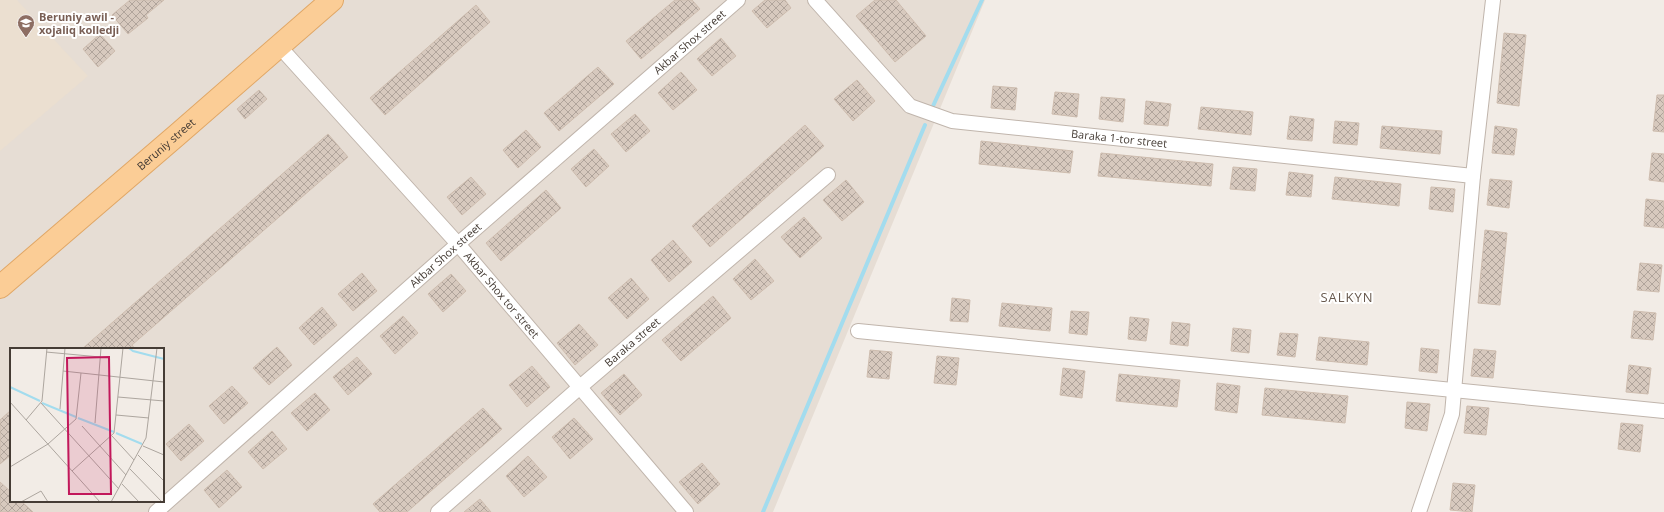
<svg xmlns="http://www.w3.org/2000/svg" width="1664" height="512" viewBox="0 0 1664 512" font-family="'Open Sans',sans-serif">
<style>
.residential{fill:#e6ddd4;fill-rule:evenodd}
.education{fill:#ebdfd0}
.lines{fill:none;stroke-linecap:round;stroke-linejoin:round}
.stream{stroke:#a3dcee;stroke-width:4}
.building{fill:url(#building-cross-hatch);stroke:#cebdaf}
.street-casing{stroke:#c0b5ac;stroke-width:16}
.primary-casing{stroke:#e0a766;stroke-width:24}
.street{stroke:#fff;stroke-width:14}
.primary{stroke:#fbcd96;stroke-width:22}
.labels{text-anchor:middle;stroke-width:4;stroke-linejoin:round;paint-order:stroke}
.education-label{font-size:11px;font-weight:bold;fill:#785e54;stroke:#fff;text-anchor:start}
.street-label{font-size:11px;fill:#453c35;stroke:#fff}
.quarter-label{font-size:13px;letter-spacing:1px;fill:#67584d;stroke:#fff}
.inset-river{fill:none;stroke:#a3dcee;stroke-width:2}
.inset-road{fill:none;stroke:#ada69f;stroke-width:1}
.view{fill:#c2185b;fill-opacity:0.15;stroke:#c2185b;stroke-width:2}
.inset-edge{fill:none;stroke:#453c35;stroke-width:2}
</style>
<defs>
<pattern id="building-cross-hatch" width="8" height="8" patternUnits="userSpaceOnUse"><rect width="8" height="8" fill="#d7c9be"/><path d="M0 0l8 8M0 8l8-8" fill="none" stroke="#b0a49b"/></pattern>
</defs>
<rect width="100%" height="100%" fill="#f2ece6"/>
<path class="residential" d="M0,0H985L773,512H0ZM11,349H163V501H11Z"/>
<polygon class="education" points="0,0 17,0 88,76 0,151"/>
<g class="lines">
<g class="stream">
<polyline points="933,106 982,0"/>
<polyline points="763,512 925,125"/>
</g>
</g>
<g class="building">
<polygon points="130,0 164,0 146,15 148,18 128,34 112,15"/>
<polygon points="675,0 692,0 700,9 641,59 626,41"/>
<polygon points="765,0 785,0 791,8 767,28 752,11"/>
<polygon points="875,0 896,0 926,36 895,62 856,16"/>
<polygon points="476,5 490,22 385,115 370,98"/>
<polygon points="1504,33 1526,35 1519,106 1497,103"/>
<polygon points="100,34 115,51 98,67 83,49"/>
<polygon points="721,38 736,56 712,76 697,59"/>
<polygon points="598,67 614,84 559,131 544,113"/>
<polygon points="681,72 697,90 673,110 658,93"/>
<polygon points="857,80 875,101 853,121 834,99"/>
<polygon points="993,86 1017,88 1015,110 991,108"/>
<polygon points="259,90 267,99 245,119 237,109"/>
<polygon points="1055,92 1079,94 1077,117 1052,114"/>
<polygon points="1657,95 1664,95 1664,132 1653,131"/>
<polygon points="1101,97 1125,99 1123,122 1099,119"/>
<polygon points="1146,101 1171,104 1168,126 1144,124"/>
<polygon points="1201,107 1253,112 1251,135 1198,129"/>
<polygon points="635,114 650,131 626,152 611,134"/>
<polygon points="1290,116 1314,119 1312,141 1287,139"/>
<polygon points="1335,121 1359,123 1357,145 1333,143"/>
<polygon points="805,125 824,146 710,247 692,226"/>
<polygon points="1382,126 1442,131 1440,154 1380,148"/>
<polygon points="1495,126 1517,129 1514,155 1492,153"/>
<polygon points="526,130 541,147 518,168 503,150"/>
<polygon points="328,134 348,157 132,345 135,349 82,349"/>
<polygon points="981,141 1073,151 1070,173 979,164"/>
<polygon points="594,149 609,166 586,187 571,169"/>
<polygon points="1101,153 1213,164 1211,186 1098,176"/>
<polygon points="1652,153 1664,154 1664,182 1649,180"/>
<polygon points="1233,167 1257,169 1255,191 1230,189"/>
<polygon points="1289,172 1313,175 1311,197 1286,195"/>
<polygon points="471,177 486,194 462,215 447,197"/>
<polygon points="1335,177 1401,184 1399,206 1332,199"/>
<polygon points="1490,179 1512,181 1509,208 1487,205"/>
<polygon points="846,180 864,202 842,221 823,200"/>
<polygon points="1431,187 1455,189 1453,212 1429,209"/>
<polygon points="546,190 561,208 501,261 486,243"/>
<polygon points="1646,199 1664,201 1664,228 1644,226"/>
<polygon points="804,217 822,238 800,258 781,237"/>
<polygon points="1485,230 1507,233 1500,305 1478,303"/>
<polygon points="673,240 692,262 669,282 651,260"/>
<polygon points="755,259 774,281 751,300 733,279"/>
<polygon points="1640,263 1662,265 1659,292 1637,290"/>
<polygon points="362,273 377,291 353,311 338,294"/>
<polygon points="451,274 466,291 443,312 428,294"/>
<polygon points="631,278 649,299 627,319 608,298"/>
<polygon points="713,296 731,318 681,361 662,340"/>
<polygon points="952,298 970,300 968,322 950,321"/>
<polygon points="1002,303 1052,308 1050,331 999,326"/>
<polygon points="322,307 337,325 314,345 299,328"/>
<polygon points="1071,311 1089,312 1087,335 1069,333"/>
<polygon points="1634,311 1656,313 1653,340 1631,338"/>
<polygon points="403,316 418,333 395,354 380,336"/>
<polygon points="1130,317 1149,319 1146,341 1128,339"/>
<polygon points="1172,322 1190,324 1188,346 1170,344"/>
<polygon points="579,324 598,345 575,365 557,343"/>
<polygon points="1233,328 1251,330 1249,353 1231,351"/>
<polygon points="1280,333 1298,334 1295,357 1277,355"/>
<polygon points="1319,337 1369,342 1367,365 1316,360"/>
<polygon points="277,347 292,365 269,385 253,368"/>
<polygon points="1421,348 1439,350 1437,373 1419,371"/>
<polygon points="1474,349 1496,351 1493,378 1471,376"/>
<polygon points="870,350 892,352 889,379 867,377"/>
<polygon points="937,356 959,358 956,385 934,383"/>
<polygon points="357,357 372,374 348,395 333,377"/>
<polygon points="1629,365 1651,368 1648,394 1626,392"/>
<polygon points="532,366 550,387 527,407 509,385"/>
<polygon points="1063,368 1085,371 1082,398 1060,395"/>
<polygon points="624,374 642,395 620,415 601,393"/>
<polygon points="1119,374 1180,380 1177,407 1116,401"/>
<polygon points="1217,383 1240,386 1237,413 1215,410"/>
<polygon points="232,386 248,403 224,424 209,406"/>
<polygon points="1265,388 1348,396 1345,423 1262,415"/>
<polygon points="315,393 330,410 307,431 291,413"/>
<polygon points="1407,402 1430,404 1427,431 1405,428"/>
<polygon points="1467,406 1489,408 1486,435 1464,433"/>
<polygon points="483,408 502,429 407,512 380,512 373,504"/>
<polygon points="11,410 11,455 0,464 0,420"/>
<polygon points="574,418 593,439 570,459 552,437"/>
<polygon points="1621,423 1643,425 1640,452 1618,449"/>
<polygon points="189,424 204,441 181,461 166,444"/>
<polygon points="272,431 287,449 263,469 248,452"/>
<polygon points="528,456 547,477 524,497 506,476"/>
<polygon points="702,463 720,484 698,504 679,482"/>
<polygon points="227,470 242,487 219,508 204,490"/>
<polygon points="0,482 11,492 11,501 21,501 33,512 0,512"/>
<polygon points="1453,483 1475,485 1472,512 1450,510"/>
<polygon points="480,499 491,512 464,512"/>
</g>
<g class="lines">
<g class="street-casing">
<g id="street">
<path id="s1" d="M815,0L910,106L952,121L1473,176"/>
<path id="s2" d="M279,46L458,244L686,512"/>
<polyline points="858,331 1664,411"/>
<path id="s3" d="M156,512L458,244L738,0"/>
<path id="s4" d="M438,512L580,387L828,175"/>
<polyline points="1419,512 1452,414 1473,176 1493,0"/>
</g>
</g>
<g class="primary-casing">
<g id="primary">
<path id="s5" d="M0,287L177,135L332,0"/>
</g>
</g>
<use href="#street" class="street"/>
<use href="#primary" class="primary"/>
</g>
<defs>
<g id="university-pin" transform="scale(0.9)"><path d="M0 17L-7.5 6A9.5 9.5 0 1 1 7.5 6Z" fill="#8d6e63" stroke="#fff"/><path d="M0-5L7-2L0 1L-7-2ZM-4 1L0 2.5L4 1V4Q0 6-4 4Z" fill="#fff"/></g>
</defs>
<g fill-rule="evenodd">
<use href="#university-pin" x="26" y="23"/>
</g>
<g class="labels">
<g class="education-label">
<text x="39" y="21">Beruniy awil -<tspan x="39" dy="13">xojaliq kolledji</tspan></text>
</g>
<g class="street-label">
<text dy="4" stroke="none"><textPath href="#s3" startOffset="711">Akbar Shox street</textPath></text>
<text dy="4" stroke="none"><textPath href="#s1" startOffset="355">Baraka 1-tor street</textPath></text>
<text dy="4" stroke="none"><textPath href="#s5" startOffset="219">Beruniy street</textPath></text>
<text dy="4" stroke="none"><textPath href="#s3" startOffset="387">Akbar Shox street</textPath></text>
<text dy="4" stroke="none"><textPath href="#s2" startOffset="334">Akbar Shox tor street</textPath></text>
<text dy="4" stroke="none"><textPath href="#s4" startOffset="258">Baraka street</textPath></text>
</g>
<g class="quarter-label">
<text x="1347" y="302">SALKYN</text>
</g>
</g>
<g transform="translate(10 348)">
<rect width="154" height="154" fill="#f2ece6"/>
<path class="inset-river" d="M119,0L123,3L154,11M0,39L30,53M32,55L66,69M68,70L104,84M106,85L132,96"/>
<path class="inset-road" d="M36,4L90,9M53,23L154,34M108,49L154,53M0,54L90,154M31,55L109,141M50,61L55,0M106,67L139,70M16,72L32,53L37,0M85,75L91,0M72,78L116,127M102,88L124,112M133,98L154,107M128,107L154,133M0,119L38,96L66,71L71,25M120,121L152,154M62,123L104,85L113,0M112,136L129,154M11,154L31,143L38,154M101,154L136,90L147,0"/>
<path class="view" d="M99,9L101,146H59L57,10Z"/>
<rect width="154" height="154" class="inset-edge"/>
</g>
</svg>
